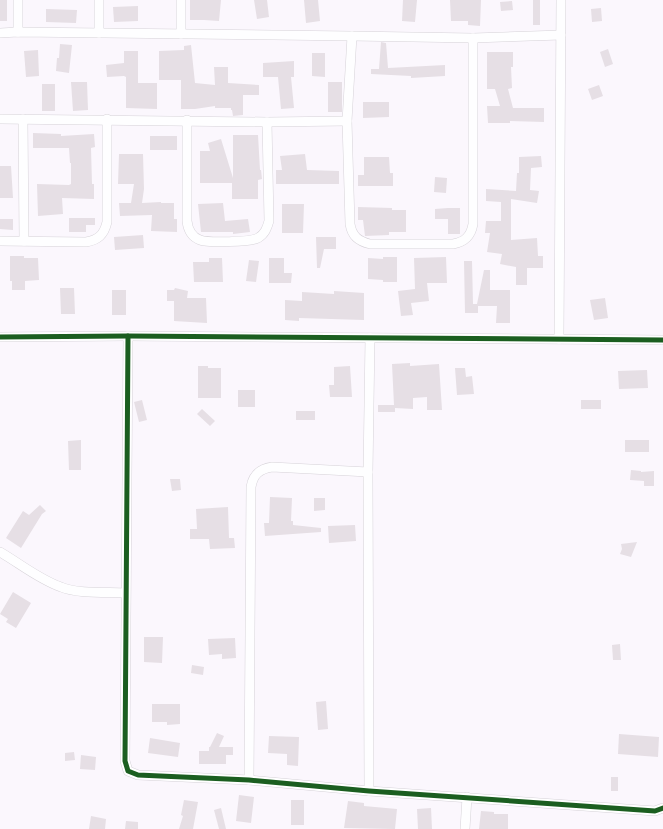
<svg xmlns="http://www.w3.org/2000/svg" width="663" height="829" viewBox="0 0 663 829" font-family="Inter,sans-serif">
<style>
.building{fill:#e6dfe5}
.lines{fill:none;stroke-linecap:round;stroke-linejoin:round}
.minor-casing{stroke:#d6d2d8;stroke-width:10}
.minor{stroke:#fefeff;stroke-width:9}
.cycleway-casing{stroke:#fff;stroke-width:8}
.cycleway{stroke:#1b5e20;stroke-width:5}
</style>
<rect width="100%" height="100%" fill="#fbf7fd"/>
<g class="building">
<rect x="0" y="0" width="7" height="21"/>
<polygon points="190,0 221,0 219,21 204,20 190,20"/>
<polygon points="254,0 267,0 269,17 257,19"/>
<polygon points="304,0 318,0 320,21 306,23"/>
<polygon points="403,0 417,0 415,22 402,21"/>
<polygon points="450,0 481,0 480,26 468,25 468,21 451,21"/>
<rect x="533" y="0" width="7" height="25"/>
<polygon points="512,1 513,10 501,11 500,2"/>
<polygon points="138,6 138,21 114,22 113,7"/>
<polygon points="601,8 602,21 592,22 591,9"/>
<polygon points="46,9 77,10 76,23 46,22"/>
<polygon points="381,42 386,43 388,68 445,65 445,76 411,78 411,76 371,74 371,69 379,69"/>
<polygon points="60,44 72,45 69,73 56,71 57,58 59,58"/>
<polygon points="191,45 195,83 215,85 214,67 228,67 228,83 259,85 259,95 243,95 243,115 233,116 232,110 231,110 231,108 215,108 215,106 195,109 181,109 181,80 159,80 159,51 184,50 184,46"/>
<polygon points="608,49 613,64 605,67 600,52"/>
<polygon points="38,50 39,76 26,77 24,51"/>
<polygon points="124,51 138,51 138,83 157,83 157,109 126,108 126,77 124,76 107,77 106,65 124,63"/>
<polygon points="487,52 513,52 513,67 511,67 512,88 508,89 513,108 544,108 544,122 510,121 510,123 488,123 487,106 500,106 495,89 487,89"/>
<polygon points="312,53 325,53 325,77 312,76"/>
<polygon points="294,61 294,77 291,77 294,108 281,109 278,77 263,77 263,63"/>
<polygon points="71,82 87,82 88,110 73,111"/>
<rect x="328" y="82" width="14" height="30"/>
<rect x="42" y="84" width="13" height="27"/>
<polygon points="599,85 603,96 592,100 588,89"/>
<polygon points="363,102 389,102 389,117 363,118"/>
<polygon points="33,133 61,134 61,136 94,134 95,147 91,148 92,184 94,184 94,199 62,198 63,214 38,216 37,184 69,185 71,184 71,163 70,163 69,148 33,148"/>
<polygon points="233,135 258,135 260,170 261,170 262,179 258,180 258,199 232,199 232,183 200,183 200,151 210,151 208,143 221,139 233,178"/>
<rect x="150" y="136" width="27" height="14"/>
<polygon points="119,154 143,154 144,189 142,203 161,202 161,203 174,203 174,219 177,219 177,232 151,231 152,215 120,216 119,203 131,203 134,184 118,184"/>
<polygon points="305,154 307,170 339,171 339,184 276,184 276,170 282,170 280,156"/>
<polygon points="541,156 542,167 531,168 530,190 539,191 537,203 511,199 511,240 537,238 538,256 543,256 543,268 527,268 527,285 516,285 516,267 500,264 502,254 487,252 490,233 485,233 486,221 501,221 501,202 486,201 486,189 516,191 517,173 519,173 519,157"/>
<polygon points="364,157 389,157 390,173 393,173 393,186 358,186 358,175 364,175"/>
<polygon points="0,166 11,166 13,198 0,198"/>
<polygon points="435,177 447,178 446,193 434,192"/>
<polygon points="223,203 225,221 248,219 250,232 233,234 233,232 201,232 198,204"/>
<polygon points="282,204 304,204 303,233 282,233"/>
<polygon points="358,207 392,208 392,210 406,210 406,232 389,232 389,235 365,236 363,220 358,220"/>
<polygon points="448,208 460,208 460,234 448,234 448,219 435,219 435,209"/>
<polygon points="69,218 95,218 95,225 86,225 86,232 69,232"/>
<polygon points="0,219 13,219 13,230 0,229"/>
<polygon points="143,235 144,248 115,250 114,237"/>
<polygon points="316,237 336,237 336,249 324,249 320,268 317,268"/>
<polygon points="10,256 24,256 24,258 38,258 39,280 25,281 25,290 12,290 12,281 10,281"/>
<polygon points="383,257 397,257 397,282 383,282 383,280 368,279 368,258 383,259"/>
<polygon points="446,257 447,283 427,283 429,301 411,303 413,315 401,316 398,291 415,289 414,258"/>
<polygon points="209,258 222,258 223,282 194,282 193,262 209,262"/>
<polygon points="269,258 284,258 284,273 292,273 291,283 269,283"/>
<polygon points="249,260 259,261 256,282 246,281"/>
<polygon points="464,261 472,261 473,304 477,304 484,270 490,270 490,290 510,290 510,323 496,323 497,306 478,306 478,313 465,313"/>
<polygon points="60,288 74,288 75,314 61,314"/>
<polygon points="175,288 188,291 187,298 206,298 207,323 174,321 174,301 167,301 167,290 174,290"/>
<rect x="112" y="290" width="14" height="25"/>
<polygon points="334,291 364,293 364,320 299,318 299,321 285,320 285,300 302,301 302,292 334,294"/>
<polygon points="605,298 608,318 594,320 590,300"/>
<polygon points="410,363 410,366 439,364 442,410 427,410 427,397 413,398 413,409 395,408 395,412 378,412 378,405 394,405 392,364"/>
<polygon points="198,366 208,366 208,368 221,368 221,398 198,398"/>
<polygon points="350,366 352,397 330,397 329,385 334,385 334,367"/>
<polygon points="455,368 465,368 466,377 472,376 474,394 457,395"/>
<polygon points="647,370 648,388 619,389 618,371"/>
<rect x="238" y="390" width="17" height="17"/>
<polygon points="142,400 147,420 139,422 134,402"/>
<rect x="581" y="400" width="20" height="9"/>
<polygon points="202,409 215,421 210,426 197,414"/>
<rect x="296" y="411" width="19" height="9"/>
<polygon points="81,440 81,470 69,470 68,441"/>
<rect x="625" y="440" width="24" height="12"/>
<polygon points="631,470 641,471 641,472 654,471 654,486 644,486 644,481 630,480"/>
<polygon points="170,479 180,479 181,490 172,491"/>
<polygon points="270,497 292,498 291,521 293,521 293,525 321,528 321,532 265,536 264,523 269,523"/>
<polygon points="314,498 325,498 325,510 314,511"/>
<polygon points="40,505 46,511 42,514 21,548 6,538 23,511 29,515"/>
<polygon points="228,507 229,538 234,538 235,548 210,549 209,539 190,539 190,529 197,529 196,509"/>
<polygon points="355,525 356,541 329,543 328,526"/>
<polygon points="637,542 631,557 620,554 622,549 621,544"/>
<polygon points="13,592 31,603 16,628 6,622 8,619 0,614"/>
<polygon points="144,637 163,637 162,663 144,662"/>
<polygon points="235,638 236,658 222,659 222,654 209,655 208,639"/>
<polygon points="620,644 621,660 613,660 612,645"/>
<polygon points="192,665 204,667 203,675 191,673"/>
<polygon points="326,701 328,729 318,730 316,702"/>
<polygon points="152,704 180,704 180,724 167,725 167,722 152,722"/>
<polygon points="217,733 224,736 219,747 233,747 233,755 226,755 226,764 199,764 199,751 209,751 209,747 210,747"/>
<polygon points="619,734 659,737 658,757 618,754"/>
<polygon points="269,736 299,737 298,766 287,765 287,754 268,753"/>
<polygon points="150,738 180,743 178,757 148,753"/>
<polygon points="74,752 75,760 65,761 65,753"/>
<polygon points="81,755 96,757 95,770 80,769"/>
<rect x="611" y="777" width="7" height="14"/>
<polygon points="239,795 254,797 251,823 236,821"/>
<polygon points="184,800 198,802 193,829 179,829 183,816 181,815"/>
<rect x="291" y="800" width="13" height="25"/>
<polygon points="348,801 364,803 364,806 397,809 395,829 344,828"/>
<polygon points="221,808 226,829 219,829 214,810"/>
<polygon points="431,808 432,829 418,829 417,809"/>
<polygon points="481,811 494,812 494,814 508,814 508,829 479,829"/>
<polygon points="91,816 106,819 105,829 89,829"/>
<polygon points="126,821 138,822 138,829 125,829"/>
</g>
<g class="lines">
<g class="minor-casing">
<g id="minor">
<polyline points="99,0 99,33"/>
<polyline points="18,32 18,0"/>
<polyline points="0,33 18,32 352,36 473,38 561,35"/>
<polyline points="181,34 181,0"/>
<path d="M352,36L347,121L350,224C352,236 358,241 370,244H453C465,242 471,236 473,224V38"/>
<polyline points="0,119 267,122 347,121"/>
<polyline points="23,119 24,241"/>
<path d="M187,120V221C188,230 192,237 200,240C208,243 251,242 258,238C265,234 267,228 269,221L267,122"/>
<path d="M0,241L86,242C98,240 104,235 107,222V119"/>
<polyline points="128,336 125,761 128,771 138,775 249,780 369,791 655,811 663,808"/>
<polyline points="0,337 128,336 663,340"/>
<polyline points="559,339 561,0"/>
<path d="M0,552C19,563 40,580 61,587C78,594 107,592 125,593"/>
<path d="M249,780L251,487C253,475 259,469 272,467L368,472"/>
<polyline points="369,791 368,472 370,338"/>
<polyline points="465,829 467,797"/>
</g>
</g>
<use href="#minor" class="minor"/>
<g class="cycleway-casing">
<g id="cycleway">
<polyline points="128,336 125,761 128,771 138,775 249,780 369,791 655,811 663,808"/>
<polyline points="0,337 128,336 663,340"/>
</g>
</g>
<use href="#cycleway" class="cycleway"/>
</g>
</svg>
